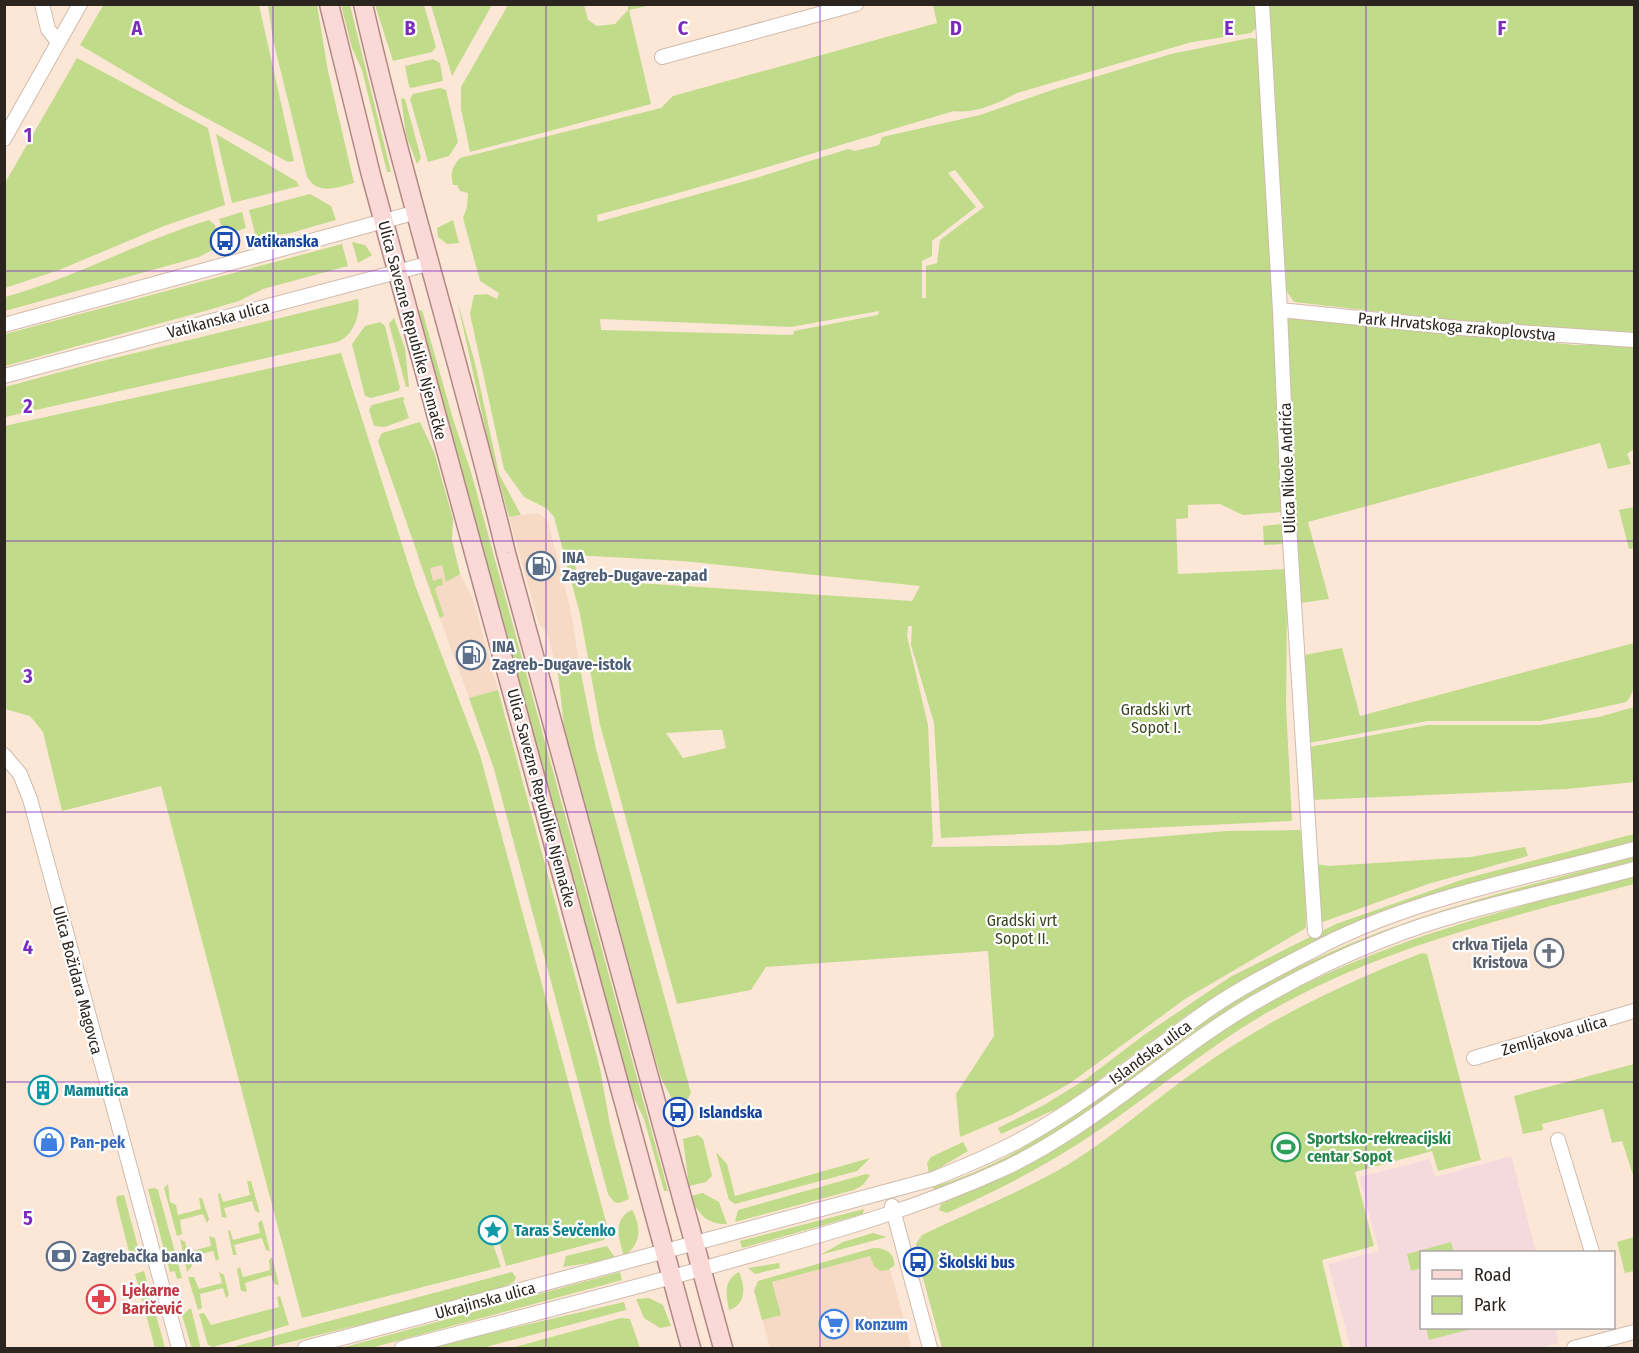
<svg xmlns="http://www.w3.org/2000/svg" width="1639" height="1353" viewBox="0 0 1639 1353" font-family="'Fira Sans Condensed',sans-serif">
<style>
.built{fill:#f6dac6}
.education{fill:#f5dadd}
.green{fill:#c0db8a;fill-rule:evenodd}
.lines{fill:none;stroke-linecap:round;stroke-linejoin:round}
.minor-casing{stroke:#d0bbac;stroke-width:16}
.major-casing{stroke:#b08984;stroke-width:21}
.minor{stroke:#fff;stroke-width:14}
.major{stroke:#fad9d6;stroke-width:18}
.grid{fill:none;stroke:#7b2cbf;stroke-width:1.5;stroke-opacity:0.55}
.labels{text-anchor:middle;stroke-width:4.5;stroke-linejoin:round;paint-order:stroke}
.transit-label{font-size:16px;font-weight:bold;fill:#164399;stroke:#fff;text-anchor:start}
.street-label{font-size:16px;fill:#2c241e;stroke:#fff}
.service-label{font-size:16px;font-weight:bold;fill:#4e5e75;stroke:#fff;text-anchor:start}
.park-label{font-size:16px;fill:#3a461e;stroke:#fff}
.worship-label{font-size:16px;font-weight:bold;fill:#5b616d;stroke:#fff;text-anchor:end}
.culture-label{font-size:16px;font-weight:bold;fill:#0d838f;stroke:#fff;text-anchor:start}
.leisure-label{font-size:16px;font-weight:bold;fill:#27864d;stroke:#fff;text-anchor:start}
.shop-label{font-size:16px;font-weight:bold;fill:#366cbe;stroke:#fff;text-anchor:start}
.health-label{font-size:16px;font-weight:bold;fill:#be3a42;stroke:#fff;text-anchor:start}
.grid-label{font-size:20px;text-anchor:middle;font-weight:bold;fill:#7b2cbf;stroke:#fff;stroke-width:4.5;stroke-linejoin:round;paint-order:stroke}
</style>
<rect width="100%" height="100%" fill="#fce7d7"/>
<g class="built">
<polygon points="538,513 548,521 571,612 580,668 558,673 546,630 539,624 509,517"/>
<polygon points="453,545 460,574 473,599 498,690 469,698 417,556"/>
<polygon points="885,1252 912,1348 770,1348 754,1287"/>
</g>
<polygon class="education" points="1511,1156 1536,1252 1422,1252 1422,1328 1556,1328 1558,1343 1541,1348 1351,1348 1328,1264 1379,1251 1359,1177 1430,1159 1435,1177"/>
<g class="green">
<polygon points="104,4 259,5 294,161 288,162 180,104 80,45"/>
<path d="M268,5H317L328,71L354,183C338,187 318,196 307,177L273,40Z"/>
<polygon points="341,5 350,5 391,172 387,172 362,70 352,48"/>
<polygon points="375,5 424,5 436,47 432,52 393,61"/>
<polygon points="431,5 492,5 452,76"/>
<polygon points="508,5 584,5 588,20 597,26 615,24 628,10 628,5 651,5 629,10 651,104 470,152 461,109 461,87"/>
<path d="M933,5H1258V26L1251,33L1192,42L1017,93C998,103 976,114 954,111C835,146 717,184 597,215L598,222L756,178L848,149L855,151L879,145L882,137L980,115L1055,89L1171,54L1250,38L1259,39L1272,303L1276,304L1283,512L1243,515L1220,504L1188,505V518L1176,519L1178,574L1289,569L1290,602H1287L1286,706L1292,821L941,838L934,723L911,645L912,626H908L907,636L928,725L933,842L931,847L1058,845L1227,831L1300,830L1305,834L1306,928L1185,999L1069,1084L1012,1115L960,1137L956,1094L994,1036L988,951L766,967L751,990L677,1004L600,725L580,614L554,517L546,508L524,497L504,469L470,314L474,295L487,294L497,299L499,293L480,281L463,218L467,207L468,193L460,191L457,185H453C450,173 452,167 460,158L661,108L673,96L937,23ZM955,170L984,207L940,240L937,263L926,266V298H922V261L932,256V241L976,207L948,173ZM879,311L878,315L794,331L793,335L601,330L600,319L791,327ZM573,555L682,561L920,586L912,601L578,579ZM713,730H722L726,748L683,758L666,733Z"/>
<polygon points="1268,5 1634,5 1634,334 1461,321 1294,302 1285,289"/>
<polygon points="77,58 208,128 225,205 164,226 59,270 5,288 5,183"/>
<polygon points="433,59 440,63 443,81 411,88 409,86 405,66"/>
<polygon points="440,88 446,90 458,142 449,156 428,162 410,99 413,94"/>
<polygon points="401,98 405,99 421,158 417,164 406,135"/>
<polygon points="216,134 296,181 299,186 232,203"/>
<polygon points="310,194 331,206 336,220 287,234 256,237 249,210"/>
<polygon points="242,212 246,228 225,235 219,219"/>
<path d="M209,220L215,225L220,246L199,257L5,311V297C75,278 139,241 209,220Z"/>
<polygon points="453,220 459,243 447,244 438,237 437,228"/>
<polygon points="352,242 365,245 372,255 358,263"/>
<polygon points="342,244 348,266 263,289 239,301 205,311 5,366 5,334"/>
<path d="M358,299C361,315 353,336 337,342L5,417V387L94,363Z"/>
<polygon points="457,300 475,363 499,474 521,515 509,517 488,441"/>
<polygon points="422,310 453,419 471,472 668,1191 664,1191 644,1119 631,1092 418,311"/>
<polygon points="1301,316 1574,345 1634,345 1634,449 1627,454 1631,464 1608,469 1600,443 1308,522 1329,599 1300,603 1285,327 1289,319"/>
<polygon points="394,318 405,348 409,387 406,387 389,324"/>
<polygon points="380,322 385,326 400,388 398,391 371,398 365,396 352,344 365,326"/>
<polygon points="341,353 415,585 480,755 609,1233 604,1240 506,1266 497,1234 500,1234 497,1226 487,1228 501,1267 302,1318 161,786 62,811 43,732 30,716 5,709 4,426"/>
<polygon points="402,397 405,399 403,400 409,418 385,427 374,426 369,410 372,405"/>
<polygon points="420,422 434,452 453,519 452,540 460,574 446,582 442,565 430,568 433,581 442,578 443,585 437,586 435,590 444,616 440,618 378,441 382,433"/>
<polygon points="1634,507 1634,548 1629,549 1619,510"/>
<polygon points="1282,524 1283,544 1264,545 1263,526"/>
<path d="M1634,643C1634,659 1639,691 1626,702L1540,721H1428L1309,743L1304,655L1342,648L1360,716Z"/>
<polygon points="580,668 596,749 691,1093 687,1100 674,1103 661,1078 648,1034 564,727 558,673"/>
<polygon points="498,690 600,1068 610,1125 629,1199 619,1203 614,1202 608,1194 494,769 469,698"/>
<polygon points="1634,707 1634,782 1567,789 1312,800 1309,747 1427,725 1539,725 1599,717"/>
<polygon points="1634,834 1634,842 1479,883 1309,945 1251,976 1187,1015 1063,1106 1001,1134 998,1128 1044,1105 1086,1079 1144,1035 1230,977 1336,924 1464,879"/>
<polygon points="1525,847 1528,856 1428,884 1320,923 1316,864 1329,866 1471,857"/>
<path d="M1634,857V861L1479,903L1303,969L1252,996L1187,1037L1083,1115L1020,1154L934,1191L933,1187C1057,1150 1147,1050 1258,988C1375,922 1505,892 1634,857Z"/>
<path d="M1634,876V884C1506,918 1378,948 1263,1015C1205,1049 1154,1093 1099,1130C1051,1163 1001,1189 947,1213L939,1210L941,1204C996,1181 1048,1156 1097,1122C1152,1084 1202,1041 1260,1008C1377,941 1505,910 1634,876Z"/>
<path d="M1422,953L1427,954L1481,1160L1438,1171L1432,1151L1355,1172L1374,1246L1322,1260L1343,1348H942L916,1252V1244L922,1235C971,1211 1022,1192 1069,1164C1116,1135 1156,1098 1201,1067C1269,1019 1344,983 1422,953Z"/>
<polygon points="1634,1064 1634,1178 1622,1141 1612,1143 1603,1109 1542,1124 1543,1130 1523,1134 1514,1096"/>
<polygon points="698,1135 703,1139 712,1176 706,1182 689,1186 683,1139"/>
<polygon points="963,1142 968,1151 929,1174 927,1163 931,1157"/>
<polygon points="716,1152 727,1164 735,1196 870,1158 857,1171 735,1204 729,1200"/>
<polygon points="866,1174 870,1175 863,1185 854,1190 735,1222 738,1210"/>
<polygon points="247,1181 251,1181 260,1213 255,1211 252,1201 224,1208 227,1218 222,1217 218,1194 220,1193 223,1202 250,1195"/>
<polygon points="168,1184 170,1202 176,1205 178,1215 201,1209 199,1198 202,1198 209,1219 207,1223 203,1214 180,1220 182,1234 177,1236 164,1188"/>
<polygon points="155,1188 158,1190 182,1278 177,1279 175,1271 170,1272 148,1189"/>
<path d="M703,1193L719,1202L727,1224C707,1225 697,1213 691,1196Z"/>
<polygon points="124,1195 141,1258 131,1260 116,1200 117,1196"/>
<polygon points="864,1209 863,1214 742,1248 740,1241"/>
<path d="M632,1210C642,1227 641,1245 624,1256C619,1239 612,1219 632,1210Z"/>
<polygon points="262,1220 270,1251 266,1250 262,1238 234,1245 237,1255 233,1255 228,1231 230,1230 233,1240 260,1233 258,1223"/>
<polygon points="873,1233 887,1237 820,1255 843,1242"/>
<polygon points="209,1236 215,1238 219,1259 216,1261 213,1251 190,1257 192,1266 187,1272 180,1239 185,1242 188,1252 211,1246"/>
<polygon points="1634,1237 1634,1271 1625,1273 1617,1242"/>
<polygon points="1451,1242 1454,1252 1422,1252 1421,1268 1411,1271 1407,1254"/>
<polygon points="607,1246 616,1259 563,1267 566,1256"/>
<path d="M873,1248C884,1247 896,1253 894,1266L888,1270L880,1271L874,1266L870,1256L772,1282L781,1315L762,1320L754,1291L758,1281Z"/>
<polygon points="272,1257 279,1285 274,1284 271,1275 245,1283 247,1292 241,1291 237,1269 240,1267 243,1277 270,1270 269,1260"/>
<polygon points="779,1263 780,1268 755,1274 748,1268"/>
<polygon points="144,1271 165,1348 155,1348 135,1274"/>
<polygon points="219,1272 224,1275 229,1295 226,1298 223,1288 200,1294 202,1308 198,1310 188,1277 194,1277 199,1289 222,1283"/>
<polygon points="512,1272 516,1277 514,1282 492,1292 266,1348 236,1348 236,1346"/>
<polygon points="620,1272 622,1280 371,1348 341,1348"/>
<path d="M739,1272C745,1286 747,1304 729,1310C726,1295 723,1280 739,1272Z"/>
<polygon points="280,1296 289,1325 213,1347 208,1345 199,1314 204,1313 211,1325 279,1307 277,1297"/>
<polygon points="649,1298 663,1305 671,1326 660,1328 644,1318 636,1299"/>
<polygon points="624,1302 626,1310 482,1348 427,1348"/>
<polygon points="191,1308 200,1345 200,1348 192,1348 191,1346 182,1315"/>
<polygon points="621,1318 630,1319 640,1348 511,1348"/>
<polygon points="1426,1328 1475,1328 1429,1340"/>
</g>
<g class="lines">
<g class="minor-casing">
<g id="minor">
<polyline points="42,4 48,29 58,42"/>
<polyline points="1262,4 1280,310 1289,525 1315,931"/>
<polyline points="662,57 856,4"/>
<polyline points="4,139 80,4"/>
<polyline points="1280,310 1460,328 1634,340"/>
<polyline points="4,325 417,212"/>
<polyline points="4,376 431,263"/>
<polyline points="4,755 20,774 30,799 179,1348"/>
<polyline points="1474,1058 1634,1011"/>
<polyline points="1558,1140 1592,1252"/>
<polyline points="892,1206 930,1348"/>
<path d="M305,1348L933,1179C963,1167 992,1155 1020,1140C1088,1103 1148,1052 1211,1008C1242,987 1277,969 1310,952C1409,898 1527,878 1634,849"/>
<path d="M402,1348C521,1317 640,1287 758,1253C840,1230 922,1206 999,1171C1098,1126 1174,1046 1268,995C1305,974 1344,955 1383,940C1463,908 1551,892 1634,869"/>
<polyline points="1574,1348 1634,1332"/>
</g>
</g>
<g class="major-casing">
<g id="major">
<polyline points="329,4 371,175 691,1348"/>
<path d="M363,4C405,189 462,369 506,553L723,1348"/>
</g>
</g>
<use href="#minor" class="minor"/>
<use href="#major" class="major"/>
</g>
<path class="grid" d="M273,4V1348M546,4V1348M820,4V1348M1093,4V1348M1366,4V1348M4,271H1634M4,541H1634M4,812H1634M4,1082H1634"/>
<defs>
<g id="bus-ring" transform="scale(1.5)"><circle r="9.5" fill="#fff" stroke="#1a4fb4" stroke-width="1.5"/><path d="M-5-6H5V4H4V6H2V4H-2V6H-4V4H-5ZM-3.5-4V0h7V-4ZM-3.5 1.2v1.5H-2V1.2ZM2 1.2v1.5H3.5V1.2Z" fill="#1a4fb4"/></g>
<g id="fuel-ring" transform="scale(1.5)"><circle r="9.5" fill="#fff" stroke="#5c6f8a" stroke-width="1.5"/><path d="M-5.5-6h7V0h2V4h1.3V-2.5L3-4.5l.8-.8L6-3V5H2.5V1h-1V6h-7ZM-4.2-4.7v3.2H.2V-4.7Z" fill="#5c6f8a"/></g>
<g id="church-ring" transform="scale(1.5)"><circle r="9.5" fill="#fff" stroke="#6b7280" stroke-width="1.5"/><path d="M-1.2-6h2.4v3.5h3.3v2.4h-3.3V6h-2.4V-.1h-3.3v-2.4h3.3Z" fill="#6b7280"/></g>
<g id="building-ring" transform="scale(1.5)"><circle r="9.5" fill="#fff" stroke="#0f9aa8" stroke-width="1.5"/><path d="M-4-6H4V6H1V3H-1V6H-4ZM-2.5-4.3h1.7v1.8h-1.7ZM.8-4.3h1.7v1.8H.8ZM-2.5-1h1.7V.8h-1.7ZM.8-1h1.7V.8H.8Z" fill="#0f9aa8"/></g>
<g id="shop-ring" transform="scale(1.5)"><circle r="9.5" fill="#fff" stroke="#3f7fe0" stroke-width="1.5"/><path d="M-5-2.5h2.3a2.7 3.5 0 0 1 5.4 0H5L5.5 6h-11ZM-1.5-2.5h3a1.5 2.3 0 0 0-3 0Z" fill="#3f7fe0"/></g>
<g id="stadium-ring" transform="scale(1.5)"><circle r="9.5" fill="#fff" stroke="#2e9e5b" stroke-width="1.5"/><path d="M0-5a6.5 5 0 1 0 0 10a6.5 5 0 1 0 0-10ZM-3.5-1.8h7v3.6h-7Z" fill="#2e9e5b"/></g>
<g id="sight-ring" transform="scale(1.5)"><circle r="9.5" fill="#fff" stroke="#0f9aa8" stroke-width="1.5"/><path d="M0-6L1.8-2.2L6-1.7L2.9 1.2L3.7 5.4L0 3.3L-3.7 5.4L-2.9 1.2L-6-1.7L-1.8-2.2Z" fill="#0f9aa8"/></g>
<g id="bank-ring" transform="scale(1.5)"><circle r="9.5" fill="#fff" stroke="#5c6f8a" stroke-width="1.5"/><path d="M-6-4H6V4H-6ZM0-2.3a2.3 2.3 0 1 0 0 4.6a2.3 2.3 0 1 0 0-4.6Z" fill="#5c6f8a"/></g>
<g id="pharmacy-ring" transform="scale(1.5)"><circle r="9.5" fill="#fff" stroke="#e0444e" stroke-width="1.5"/><path d="M-2-6h4v4h4v4h-4v4h-4v-4h-4v-4h4Z" fill="#e0444e"/></g>
<g id="supermarket-ring" transform="scale(1.5)"><circle r="9.5" fill="#fff" stroke="#3f7fe0" stroke-width="1.5"/><path d="M-6-5.5h2.5l.6 2H6L4.5 2H-2.5L-4.4-4H-6ZM-1.5 3.2a1.3 1.3 0 1 0 .1 0ZM3 3.2a1.3 1.3 0 1 0 .1 0Z" fill="#3f7fe0"/></g>
</defs>
<g fill-rule="evenodd">
<use href="#bus-ring" x="225" y="241"/>
<use href="#fuel-ring" x="541" y="566"/>
<use href="#fuel-ring" x="471" y="655"/>
<use href="#church-ring" x="1549" y="953"/>
<use href="#building-ring" x="43" y="1090"/>
<use href="#bus-ring" x="678" y="1112"/>
<use href="#shop-ring" x="49" y="1142"/>
<use href="#stadium-ring" x="1286" y="1147"/>
<use href="#sight-ring" x="493" y="1230"/>
<use href="#bank-ring" x="61" y="1256"/>
<use href="#bus-ring" x="918" y="1262"/>
<use href="#pharmacy-ring" x="101" y="1299"/>
<use href="#supermarket-ring" x="834" y="1324"/>
</g>
<g class="labels">
<g class="transit-label">
<text x="246" y="247">Vatikanska</text>
<text x="699" y="1118">Islandska</text>
<text x="939" y="1268">Školski bus</text>
</g>
<g class="street-label">
<text transform="translate(218 319) rotate(-15)" y="6">Vatikanska ulica</text>
<text transform="translate(1457 326) rotate(5)" y="6">Park Hrvatskoga zrakoplovstva</text>
<text transform="translate(413 330) rotate(75)" y="6">Ulica Savezne Republike Njemačke</text>
<text transform="translate(1287 468) rotate(-92)" y="6">Ulica Nikole Andrića</text>
<text transform="translate(542 798) rotate(75)" y="6">Ulica Savezne Republike Njemačke</text>
<text transform="translate(78 980) rotate(75)" y="6">Ulica Božidara Magovca</text>
<text transform="translate(1554 1035) rotate(-16)" y="6">Zemljakova ulica</text>
<text transform="translate(1150 1052) rotate(-36)" y="6">Islandska ulica</text>
<text transform="translate(485 1300) rotate(-15)" y="6">Ukrajinska ulica</text>
</g>
<g class="service-label">
<text x="562" y="563">INA<tspan x="562" dy="18">Zagreb-Dugave-zapad</tspan></text>
<text x="492" y="652">INA<tspan x="492" dy="18">Zagreb-Dugave-istok</tspan></text>
<text x="82" y="1262">Zagrebačka banka</text>
</g>
<g class="park-label">
<text x="1156" y="715">Gradski vrt<tspan x="1156" dy="18">Sopot I.</tspan></text>
<text x="1022" y="926">Gradski vrt<tspan x="1022" dy="18">Sopot II.</tspan></text>
</g>
<g class="worship-label">
<text x="1528" y="950">crkva Tijela<tspan x="1528" dy="18">Kristova</tspan></text>
</g>
<g class="culture-label">
<text x="64" y="1096">Mamutica</text>
<text x="514" y="1236">Taras Ševčenko</text>
</g>
<g class="leisure-label">
<text x="1307" y="1144">Sportsko-rekreacijski<tspan x="1307" dy="18">centar Sopot</tspan></text>
</g>
<g class="shop-label">
<text x="70" y="1148">Pan-pek</text>
<text x="855" y="1330">Konzum</text>
</g>
<g class="health-label">
<text x="122" y="1296">Ljekarne<tspan x="122" dy="18">Baričević</tspan></text>
</g>
</g>
<g class="grid-label">
<text x="137" y="35">A</text>
<text x="410" y="35">B</text>
<text x="683" y="35">C</text>
<text x="956" y="35">D</text>
<text x="1229" y="35">E</text>
<text x="1502" y="35">F</text>
<text x="28" y="142">1</text>
<text x="28" y="413">2</text>
<text x="28" y="683">3</text>
<text x="28" y="954">4</text>
<text x="28" y="1225">5</text>
</g>
<rect width="1639" height="1353" fill="none" stroke="#2c241e" stroke-width="12"/>
<rect x="1420" y="1251" width="195" height="78" fill="#ffffff" stroke="#aba7a5" stroke-width="1.5"/>
<rect x="1432" y="1270" width="30" height="9" fill="#fad9d6" stroke="#aba7a5" stroke-width="1.5"/>
<text x="1474" y="1281" font-size="18" fill="#2c241e">Road</text>
<rect x="1432" y="1296" width="30" height="18" fill="#c0db8a" stroke="#aba7a5" stroke-width="1.5"/>
<text x="1474" y="1311" font-size="18" fill="#2c241e">Park</text>
</svg>
